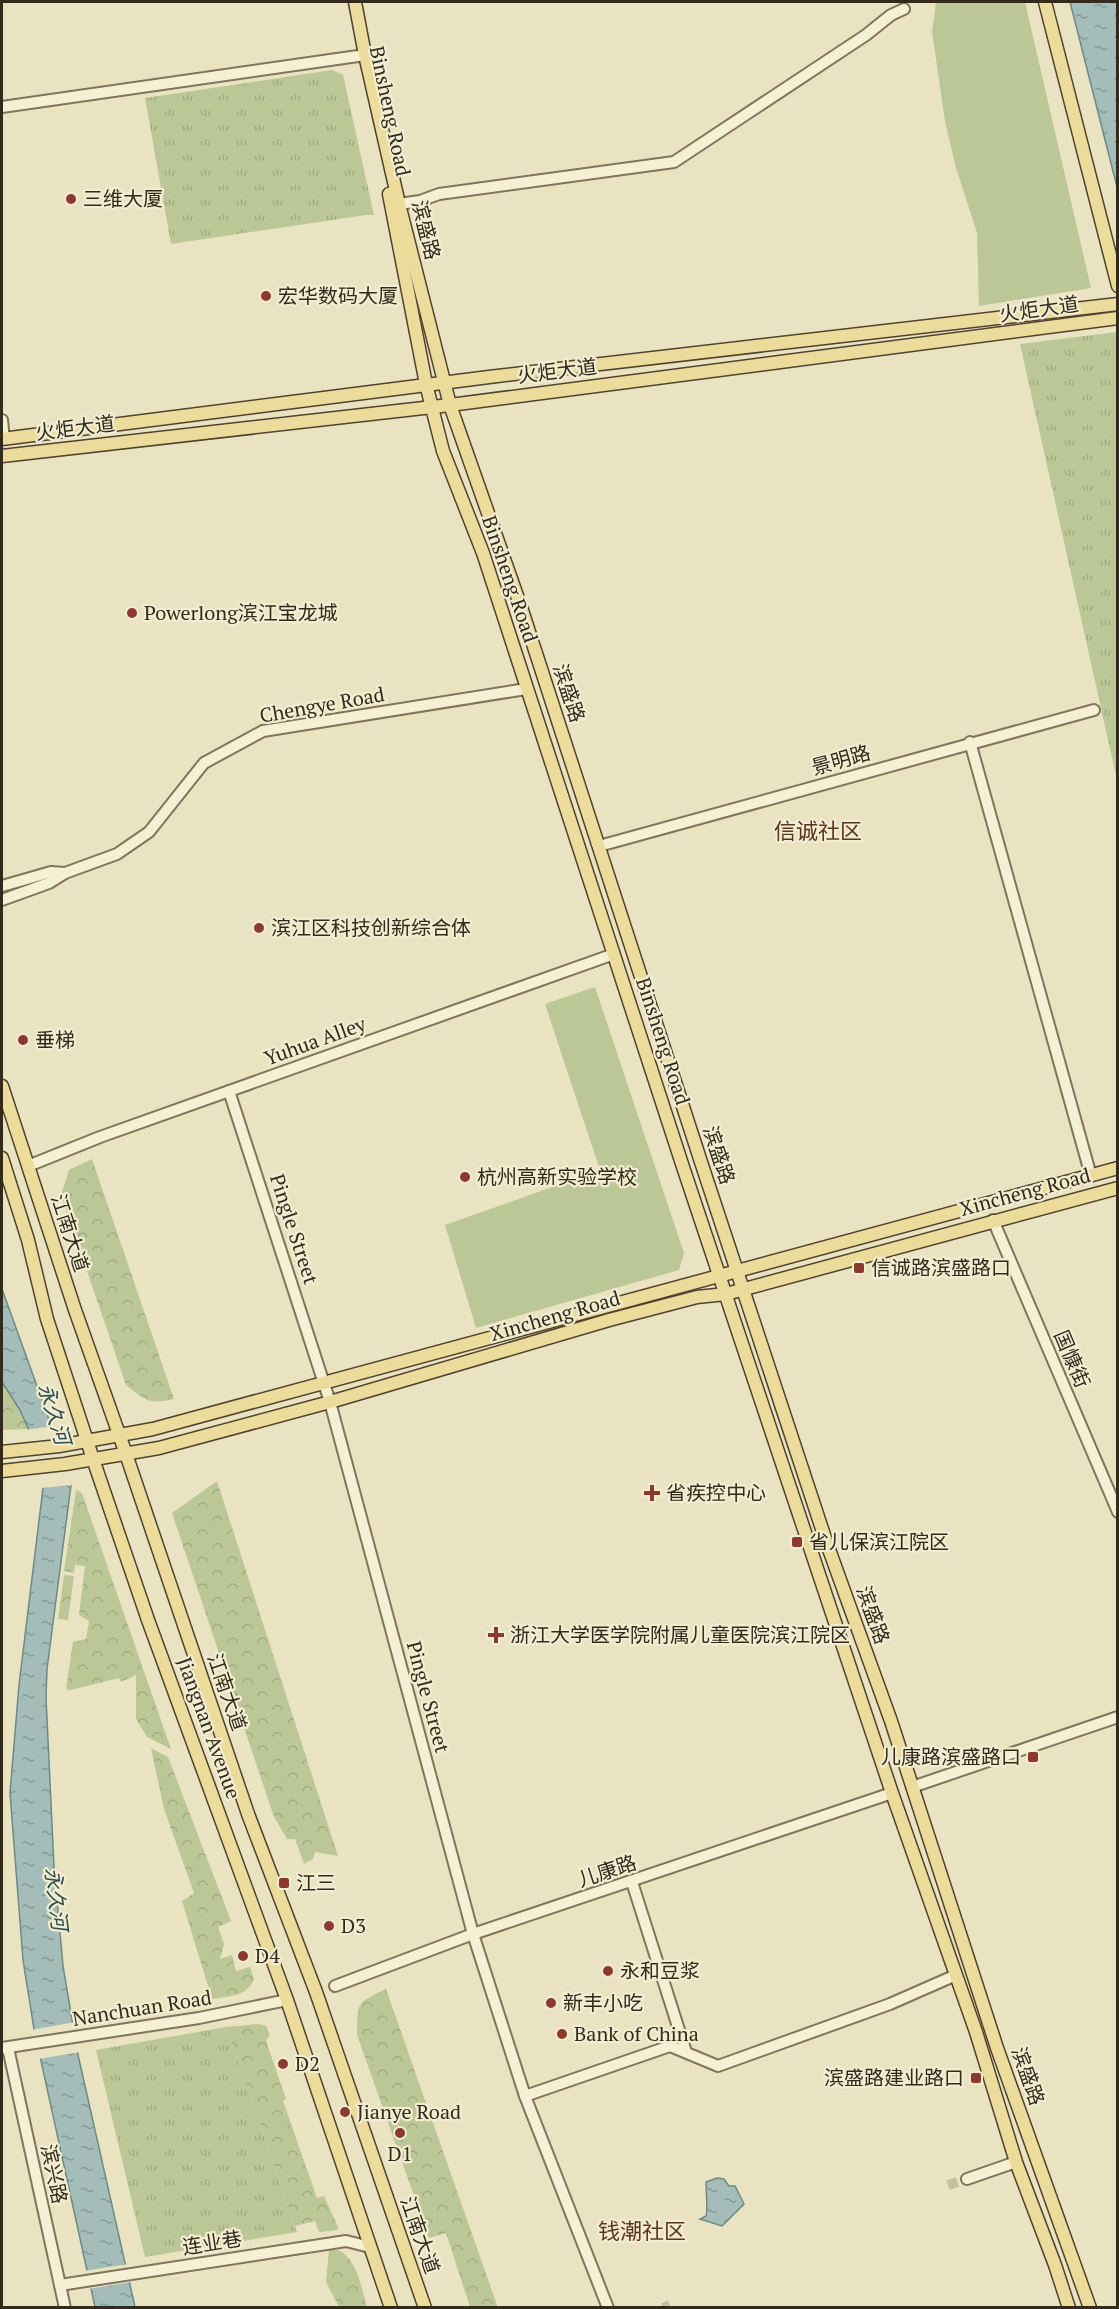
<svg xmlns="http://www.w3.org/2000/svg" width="1119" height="2309" viewBox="0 0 1119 2309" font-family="'PT Serif','Noto Sans SC',serif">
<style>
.grass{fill:url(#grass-tufts)}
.forest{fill:url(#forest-crowns)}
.park{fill:#bbc797}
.water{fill:url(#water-ripples);stroke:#6c8a86;stroke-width:1.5}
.pier{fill:#eae3c2}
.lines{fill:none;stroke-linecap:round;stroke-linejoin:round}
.minor-tunnel{stroke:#c5bea1;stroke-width:10;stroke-dasharray:10 5;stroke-linecap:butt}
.minor-casing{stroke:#82745a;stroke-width:14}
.major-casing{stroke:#50422f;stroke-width:15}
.minor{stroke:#f5f0d4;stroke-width:10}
.major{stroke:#ebdc9c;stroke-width:12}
.poi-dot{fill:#8c3a2f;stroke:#f2ecd0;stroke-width:2}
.labels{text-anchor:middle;stroke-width:4.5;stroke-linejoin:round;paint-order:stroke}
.street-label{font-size:20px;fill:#332a1d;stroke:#f2ecd0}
.poi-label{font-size:20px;fill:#332a1d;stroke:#f2ecd0;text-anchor:start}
.water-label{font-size:21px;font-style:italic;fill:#2e4f51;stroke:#f2ecd0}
.quarter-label{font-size:22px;fill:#5c3420;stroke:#f2ecd0}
</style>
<defs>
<pattern id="grass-tufts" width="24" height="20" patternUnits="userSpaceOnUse" patternTransform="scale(1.5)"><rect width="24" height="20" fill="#bbc797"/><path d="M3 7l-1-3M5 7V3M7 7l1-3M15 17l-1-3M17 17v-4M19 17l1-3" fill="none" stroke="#a1ab82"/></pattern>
<pattern id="forest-crowns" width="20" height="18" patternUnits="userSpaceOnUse" patternTransform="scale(1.5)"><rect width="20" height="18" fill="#bbc797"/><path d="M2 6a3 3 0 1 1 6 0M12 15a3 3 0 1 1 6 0" fill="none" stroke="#a1ab82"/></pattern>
<pattern id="water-ripples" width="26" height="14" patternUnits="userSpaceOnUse" patternTransform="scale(1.5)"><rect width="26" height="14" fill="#a4bdb8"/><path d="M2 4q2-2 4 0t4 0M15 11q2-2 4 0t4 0" fill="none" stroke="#869a95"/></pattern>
</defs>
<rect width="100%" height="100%" fill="#eae3c2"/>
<g class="grass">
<polygon points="332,70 343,75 374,215 366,215 171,244 145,98"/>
<polygon points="1117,332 1118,336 1117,780 1020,344"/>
<polygon points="226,2027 297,2232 145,2257 96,2050"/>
</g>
<g class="forest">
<path d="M92,1159L174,1399C149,1405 145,1400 126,1385L61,1195L69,1170Z"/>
<polygon points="2,1382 20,1410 28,1429 2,1430"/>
<polygon points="217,1481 338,1856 315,1852 313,1859 304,1864 295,1839 287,1839 274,1817 172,1513"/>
<polygon points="76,1490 82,1493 171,1749 147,1737 136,1719 136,1675 121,1682 119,1678 71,1690 66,1689 73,1642 86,1639 89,1621 79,1615 85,1566 75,1565 74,1573 64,1571"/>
<polygon points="64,1575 74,1576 68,1620 58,1619"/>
<path d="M151,1748L168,1757L231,1921L218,1927L224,1944L220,1959L232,1955L236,1971L250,1967L254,1979C247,1997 228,1996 212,1999L182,1901L194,1893L164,1809Z"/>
<path d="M386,1989L497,2305L498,2307H470L446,2233L429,2238L357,2035C358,2001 355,2004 386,1989Z"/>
<polygon points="259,2024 266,2026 270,2035 266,2041 286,2099 283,2101 317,2198 324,2196 338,2227 337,2230 319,2232 315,2221 295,2226 226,2027"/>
<path d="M329,2250H338C358,2259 361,2288 367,2307H339L326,2282Z"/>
</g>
<g class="park">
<polygon points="936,2 1025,2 1091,288 979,306 977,233 956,168 945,121 932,32"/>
<polygon points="595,987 684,1253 679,1270 476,1328 445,1225 600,1170 545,1004"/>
</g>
<g class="water">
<polygon points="1070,2 1117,2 1117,187"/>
<polygon points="2,1289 51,1425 71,1485 47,1669 46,1697 54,1867 63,1966 78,2055 135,2307 95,2307 34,2029 23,1960 10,1793 19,1685 43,1488 28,1428 20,1410 2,1382"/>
<path d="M717,2178L724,2179L729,2186H735L744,2204L722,2226L700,2219L706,2216C708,2210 706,2189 706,2182Z"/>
</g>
<g class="pier">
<polygon points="53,1426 72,1485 40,1488 25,1430"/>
<polygon points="76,2022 80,2052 38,2059 31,2030"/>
<polygon points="129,2264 132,2282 88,2289 84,2271"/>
</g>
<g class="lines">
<g class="minor-tunnel">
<polyline points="948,2185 967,2179"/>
<polyline points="663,2308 670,2305"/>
</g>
<g class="minor-casing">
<g id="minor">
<polyline points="2,107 365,55"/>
<polyline points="399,204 420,201 439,194 674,162 866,35 891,15 904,9"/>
<polyline points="2,420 4,439"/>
<polyline points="970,742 1091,1176"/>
<polyline points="599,846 1094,710"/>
<polyline points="2,886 51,872 65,873"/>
<polyline points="2,900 49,883 65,873 117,854 149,832 204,763 263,731 526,689"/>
<polyline points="229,1091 330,1402 473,1934 525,2096 608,2308"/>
<polyline points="28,1166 100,1137 614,954"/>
<polyline points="993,1220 1118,1512"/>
<polyline points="912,1787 1118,1717"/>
<polyline points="632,1882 686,2052"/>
<polyline points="335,1986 473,1934 892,1793"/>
<polyline points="2,2048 199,2018 287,2000"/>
<polyline points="8,2048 65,2308"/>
<polyline points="525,2096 670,2046 718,2066 890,2004 956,1975"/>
<polyline points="967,2179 1016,2162"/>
<polyline points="60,2285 346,2241 370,2247"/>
</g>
</g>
<g class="major-casing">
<g id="major">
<polyline points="355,2 365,55 399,204 450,405 521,607 701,1162 826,1541 891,1721 997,2048 1090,2308"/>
<polyline points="1045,2 1118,286"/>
<polyline points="389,194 426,384 443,451 483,553 683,1167 892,1793 976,2032 1016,2162 1055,2265 1069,2308"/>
<polyline points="2,439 489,377 1118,304"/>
<polyline points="2,456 450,405 1118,318"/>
<polyline points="2,1086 75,1310 126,1454 248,1814 316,1992 425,2308"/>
<polyline points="2,1158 28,1240 47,1319 93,1459 148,1620 287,2000 391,2308"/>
<polyline points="2,1452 59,1446 153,1429 1118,1168"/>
<polyline points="2,1471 65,1464 159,1448 330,1402 609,1320 697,1297 726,1294 1118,1188"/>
</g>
</g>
<use href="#minor" class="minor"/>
<use href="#major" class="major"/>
</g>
<g class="poi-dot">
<circle cx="71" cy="199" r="6"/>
<circle cx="266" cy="296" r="6"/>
<circle cx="132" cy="613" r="6"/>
<circle cx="259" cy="928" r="6"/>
<circle cx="23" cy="1040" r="6"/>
<circle cx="465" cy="1177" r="6"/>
<rect x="853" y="1262" width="12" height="12" rx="3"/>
<path d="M649 1484h6v6h6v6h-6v6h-6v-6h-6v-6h6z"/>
<rect x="791" y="1536" width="12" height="12" rx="3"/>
<path d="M493 1626h6v6h6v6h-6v6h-6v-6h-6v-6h6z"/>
<rect x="1027" y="1751" width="12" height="12" rx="3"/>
<rect x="278" y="1877" width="12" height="12" rx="3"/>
<circle cx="329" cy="1926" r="6"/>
<circle cx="243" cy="1956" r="6"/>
<circle cx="608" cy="1971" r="6"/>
<circle cx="551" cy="2003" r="6"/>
<circle cx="562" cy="2034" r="6"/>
<circle cx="283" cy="2064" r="6"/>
<rect x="970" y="2072" width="12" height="12" rx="3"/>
<circle cx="345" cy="2112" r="6"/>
<circle cx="400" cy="2133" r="6"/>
</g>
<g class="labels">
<g class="street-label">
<text transform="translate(390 111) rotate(78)" y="7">Binsheng Road</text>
<text transform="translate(426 230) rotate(76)" y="7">滨盛路</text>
<text transform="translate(1039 309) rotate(-8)" y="7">火炬大道</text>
<text transform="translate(557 371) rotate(-7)" y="7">火炬大道</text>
<text transform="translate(75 428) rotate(-7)" y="7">火炬大道</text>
<text transform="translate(510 579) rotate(71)" y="7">Binsheng Road</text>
<text transform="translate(569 693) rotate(72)" y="7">滨盛路</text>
<text transform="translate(322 705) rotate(-10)" y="7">Chengye Road</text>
<text transform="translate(841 760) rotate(-16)" y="7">景明路</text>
<text transform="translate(315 1041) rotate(-20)" y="7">Yuhua Alley</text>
<text transform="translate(663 1041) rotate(72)" y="7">Binsheng Road</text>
<text transform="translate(719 1155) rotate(72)" y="7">滨盛路</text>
<text transform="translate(1025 1192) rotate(-15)" y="7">Xincheng Road</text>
<text transform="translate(294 1229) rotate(72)" y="7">Pingle Street</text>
<text transform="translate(70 1233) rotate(72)" y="7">江南大道</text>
<text transform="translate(555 1316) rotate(-16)" y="7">Xincheng Road</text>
<text transform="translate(1072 1359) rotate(67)" y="7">国慷街</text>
<text transform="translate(873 1615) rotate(70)" y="7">滨盛路</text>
<text transform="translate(227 1692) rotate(71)" y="7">江南大道</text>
<text transform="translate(428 1697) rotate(75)" y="7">Pingle Street</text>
<text transform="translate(209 1728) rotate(70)" y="7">Jiangnan Avenue</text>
<text transform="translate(607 1871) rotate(-18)" y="7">儿康路</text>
<text transform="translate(142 2008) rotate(-9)" y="7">Nanchuan Road</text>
<text transform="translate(1028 2076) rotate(71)" y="7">滨盛路</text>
<text transform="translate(54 2174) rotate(78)" y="7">滨兴路</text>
<text transform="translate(420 2235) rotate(71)" y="7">江南大道</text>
<text transform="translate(212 2243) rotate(-9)" y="7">连业巷</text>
</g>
<g class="poi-label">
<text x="83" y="206">三维大厦</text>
<text x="278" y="303">宏华数码大厦</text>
<text x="144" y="620">Powerlong滨江宝龙城</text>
<text x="271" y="935">滨江区科技创新综合体</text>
<text x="35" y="1047">垂梯</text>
<text x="477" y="1184">杭州高新实验学校</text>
<text x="871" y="1275">信诚路滨盛路口</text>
<text x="666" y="1500">省疾控中心</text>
<text x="809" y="1549">省儿保滨江院区</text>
<text x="510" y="1642">浙江大学医学院附属儿童医院滨江院区</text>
<text x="1021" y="1764" text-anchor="end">儿康路滨盛路口</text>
<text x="296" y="1890">江三</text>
<text x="341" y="1933">D3</text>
<text x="255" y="1963">D4</text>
<text x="620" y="1978">永和豆浆</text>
<text x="563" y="2010">新丰小吃</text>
<text x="574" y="2041">Bank of China</text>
<text x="295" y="2071">D2</text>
<text x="964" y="2085" text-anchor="end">滨盛路建业路口</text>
<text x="357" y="2119">Jianye Road</text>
<text x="400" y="2161" text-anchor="middle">D1</text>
</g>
<g class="water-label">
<text transform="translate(54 1414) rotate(73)" y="7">永久河</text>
<text transform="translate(56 1899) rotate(83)" y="7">永久河</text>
</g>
<g class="quarter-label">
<text x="818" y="839">信诚社区</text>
<text x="642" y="2239">钱潮社区</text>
</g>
</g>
<rect width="1119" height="2309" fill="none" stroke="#332a1d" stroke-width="6"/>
</svg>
